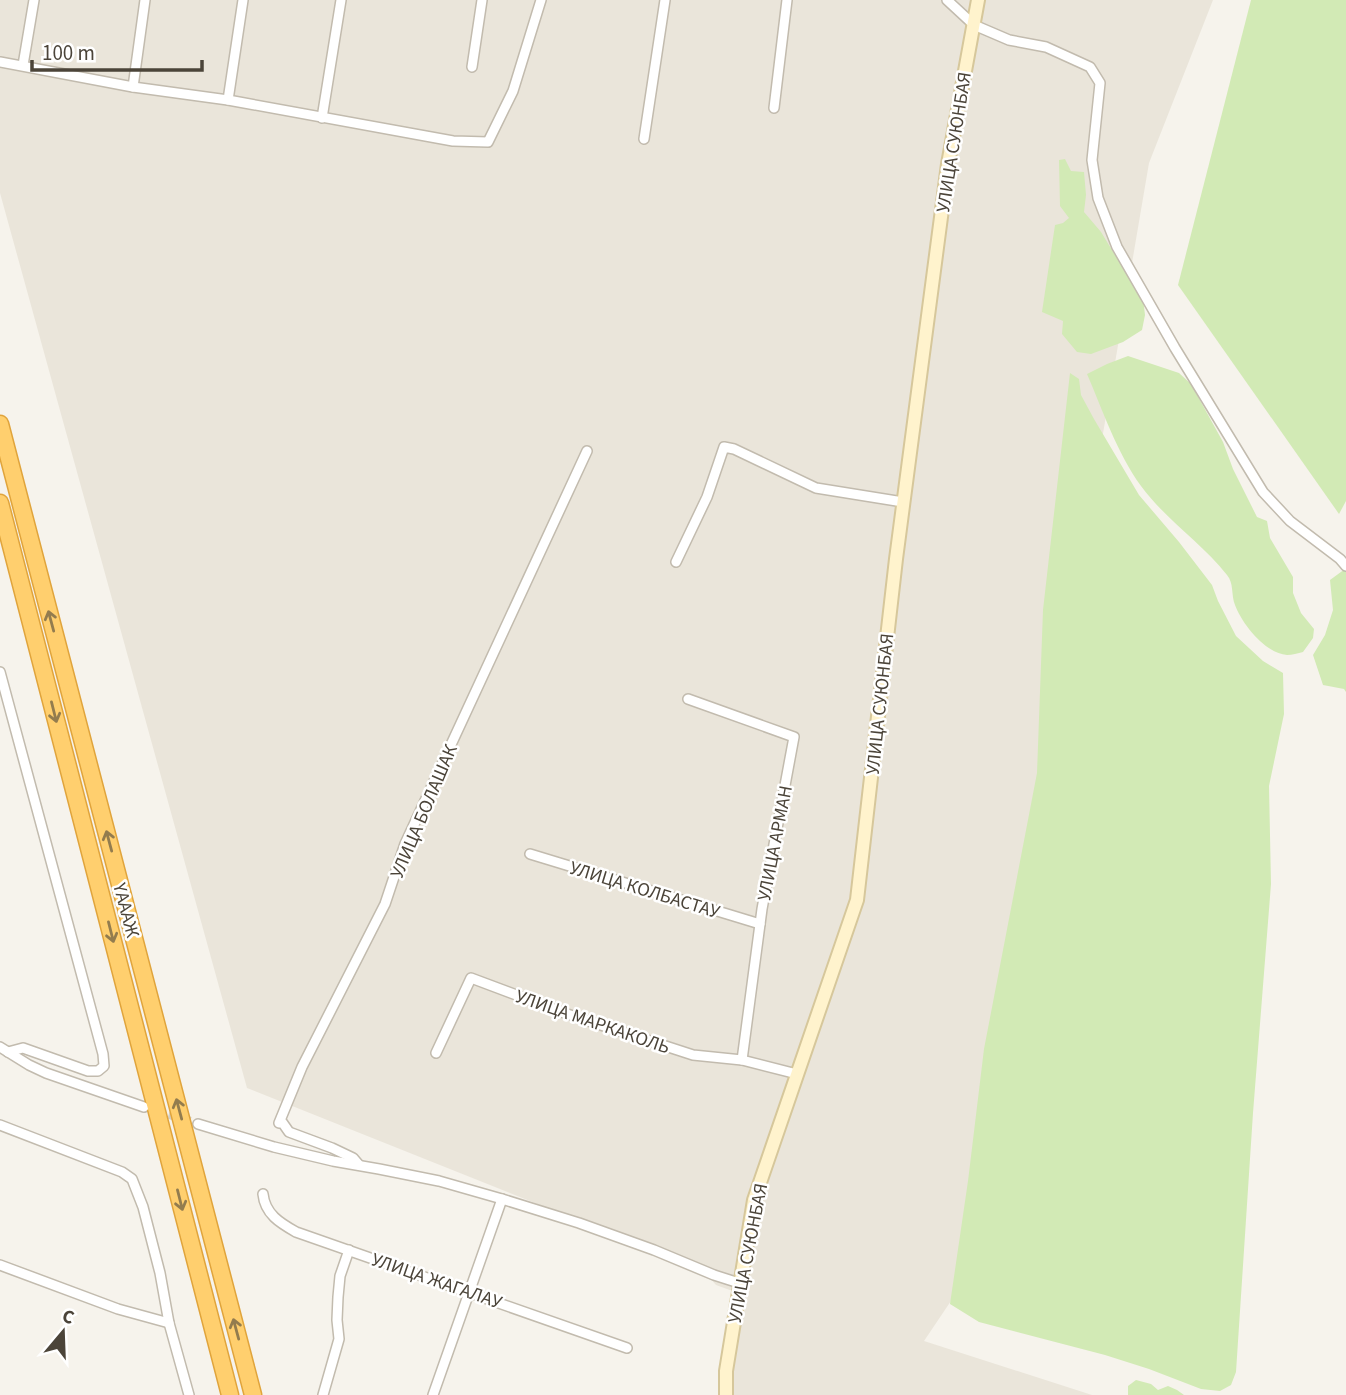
<svg xmlns="http://www.w3.org/2000/svg" width="1346" height="1395" viewBox="0 0 1346 1395" font-family="'Source Sans 3',sans-serif">
<style>
.residential{fill:#eae5da}
.green{fill:#d2eab5}
.lines{fill:none;stroke-linecap:round;stroke-linejoin:round}
.street-tunnel{stroke:#d4d0c8;stroke-width:9;stroke-dasharray:9 4.5;stroke-linecap:butt}
.street-casing{stroke:#c2bbae;stroke-width:12}
.secondary-casing{stroke:#d6c79b;stroke-width:16}
.highway-casing{stroke:#e0a43c;stroke-width:19}
.street{stroke:#fff;stroke-width:9}
.secondary{stroke:#fff3cd;stroke-width:12}
.highway{stroke:#ffcf6e;stroke-width:16}
.oneway{stroke:#937c4e}
.labels{text-anchor:middle;stroke-width:5;stroke-linejoin:round;paint-order:stroke}
.street-label{font-size:19px;fill:#4b4439;stroke:#fff}
</style>
<rect width="100%" height="100%" fill="#f6f3ec"/>
<polygon class="residential" points="0,0 1213,0 1149,163 957,1292 924,1341 1092,1395 726,1395 738,1293 716,1285 703,1270 247,1088 0,193"/>
<g class="green">
<polygon points="1251,0 1346,0 1346,501 1339,514 1178,285"/>
<polygon points="1065,159 1071,171 1084,172 1086,195 1084,212 1101,232 1115,255 1142,290 1145,315 1142,330 1123,342 1091,354 1077,352 1062,334 1063,321 1042,312 1055,225 1063,223 1069,218 1060,206 1059,160"/>
<path d="M1128,356L1179,373L1191,384L1223,442L1233,469L1257,517L1267,521L1270,538L1293,577V593L1301,613L1314,629L1313,638L1303,652C1298,653 1292,655 1287,655C1266,654 1242,624 1235,605C1231,595 1234,583 1227,575C1201,542 1165,519 1141,486C1117,453 1103,411 1087,374L1107,364Z"/>
<polygon points="1070,373 1079,379 1081,395 1094,419 1139,495 1179,542 1212,585 1218,601 1236,636 1263,661 1283,673 1284,714 1269,786 1271,884 1253,1113 1236,1372 1231,1385 1220,1391 1201,1389 1149,1369 1105,1355 979,1322 950,1304 968,1181 984,1049 1037,773 1043,610"/>
<polygon points="1345,569 1346,570 1346,692 1344,689 1323,685 1313,655 1325,635 1333,610 1330,580"/>
<polygon points="1136,1380 1151,1384 1158,1390 1168,1386 1177,1390 1184,1395 1128,1395 1128,1386"/>
</g>
<g class="lines">
<polyline class="street-tunnel" points="156,1110 198,1124"/>
<g class="street-casing">
<g id="street">
<polyline points="947,0 974,25 1009,40 1046,47 1090,67 1100,83 1092,160 1098,198 1117,247 1175,348 1263,492 1290,521 1340,559 1346,566"/>
<polyline points="0,62 133,87 228,100 453,141 488,142 513,91 541,0"/>
<polyline points="23,65 34,0"/>
<polyline points="472,67 482,0"/>
<polyline points="133,87 145,0"/>
<polyline points="228,100 243,0"/>
<polyline points="774,108 787,0"/>
<polyline points="322,118 341,0"/>
<polyline points="644,139 665,0"/>
<polyline points="676,562 707,497 724,447 734,449 816,488 903,502"/>
<polyline points="0,672 103,1054 104,1066 98,1071 88,1071 23,1048 8,1052"/>
<polyline points="688,699 794,737 762,909 742,1060"/>
<polyline points="530,854 760,924"/>
<polyline points="0,1047 29,1065 46,1073 144,1107"/>
<polyline points="436,1053 471,978 567,1014 693,1055 742,1060 797,1074"/>
<polyline points="198,1124 274,1147 333,1161 379,1169 439,1181 502,1199 579,1223 654,1250 714,1275 739,1283"/>
<polyline points="0,1125 122,1172 132,1179 143,1207 160,1273 169,1323 189,1395"/>
<polyline points="359,1165 353,1158 332,1148 289,1132 282,1122 279,1123 302,1067 385,904 405,844 587,451"/>
<path d="M263,1194C265,1214 280,1223 296,1232L627,1348"/>
<polyline points="0,1265 118,1309 169,1323"/>
<polyline points="323,1395 339,1339 337,1320 338,1297 340,1276 349,1250"/>
<polyline points="433,1395 502,1199"/>
</g>
</g>
<g class="secondary-casing">
<polyline id="secondary" points="726,1395 726,1371 754,1200 857,900 896,559 948,164 978,0"/>
</g>
<g class="highway-casing">
<g id="highway">
<polyline points="0,424 253,1395"/>
<polyline points="0,503 230,1395"/>
</g>
</g>
<use href="#street" class="street"/>
<use href="#secondary" class="secondary"/>
<use href="#highway" class="highway"/>
</g>
<defs><path id="oneway-shaft" d="M-6 0H5M1.5-3L5.5 0L1.5 3" fill="none" stroke-width="1.6" stroke-linecap="round" stroke-linejoin="round" transform="scale(1.75)"/></defs>
<g class="oneway">
<use href="#oneway-shaft" transform="translate(51 621) rotate(-105)"/>
<use href="#oneway-shaft" transform="translate(54 712) rotate(76)"/>
<use href="#oneway-shaft" transform="translate(109 841) rotate(-105)"/>
<use href="#oneway-shaft" transform="translate(111 932) rotate(76)"/>
<use href="#oneway-shaft" transform="translate(179 1109) rotate(-105)"/>
<use href="#oneway-shaft" transform="translate(180 1200) rotate(76)"/>
<use href="#oneway-shaft" transform="translate(236 1329) rotate(-105)"/>
</g>
<g class="labels">
<g class="street-label">
<text transform="translate(953 142) rotate(-81)" y="7">УЛИЦА СУЮНБАЯ</text>
<text transform="translate(879 704) rotate(-84)" y="7">УЛИЦА СУЮНБАЯ</text>
<text transform="translate(423 811) rotate(-67)" y="7">УЛИЦА БОЛАШАК</text>
<text transform="translate(774 843) rotate(-79)" y="7">УЛИЦА АРМАН</text>
<text transform="translate(645 889) rotate(17)" y="7">УЛИЦА КОЛБАСТАУ</text>
<text transform="translate(127 910) rotate(75)" y="7">ҮАААЖ</text>
<text transform="translate(593 1021) rotate(19)" y="7">УЛИЦА МАРКАКОЛЬ</text>
<text transform="translate(747 1253) rotate(-79)" y="7">УЛИЦА СУЮНБАЯ</text>
<text transform="translate(437 1280) rotate(19)" y="7">УЛИЦА ЖАГАЛАУ</text>
</g>
</g>
<g transform="translate(63 1332) rotate(19)" stroke="#ffffff" stroke-width="5" paint-order="stroke">
<path d="M0-5L12 26L0 18L-12 26Z" fill="#4b4439"/>
<text y="-10" font-size="19" font-weight="bold" text-anchor="middle" fill="#4b4439">С</text>
</g>
<path d="M32 60v10h170v-10" fill="none" stroke="#4b4439" stroke-width="3.5"/>
<text x="42" y="60" font-size="21" fill="#4b4439" stroke="#ffffff" stroke-width="5" paint-order="stroke">100 m</text>
</svg>
